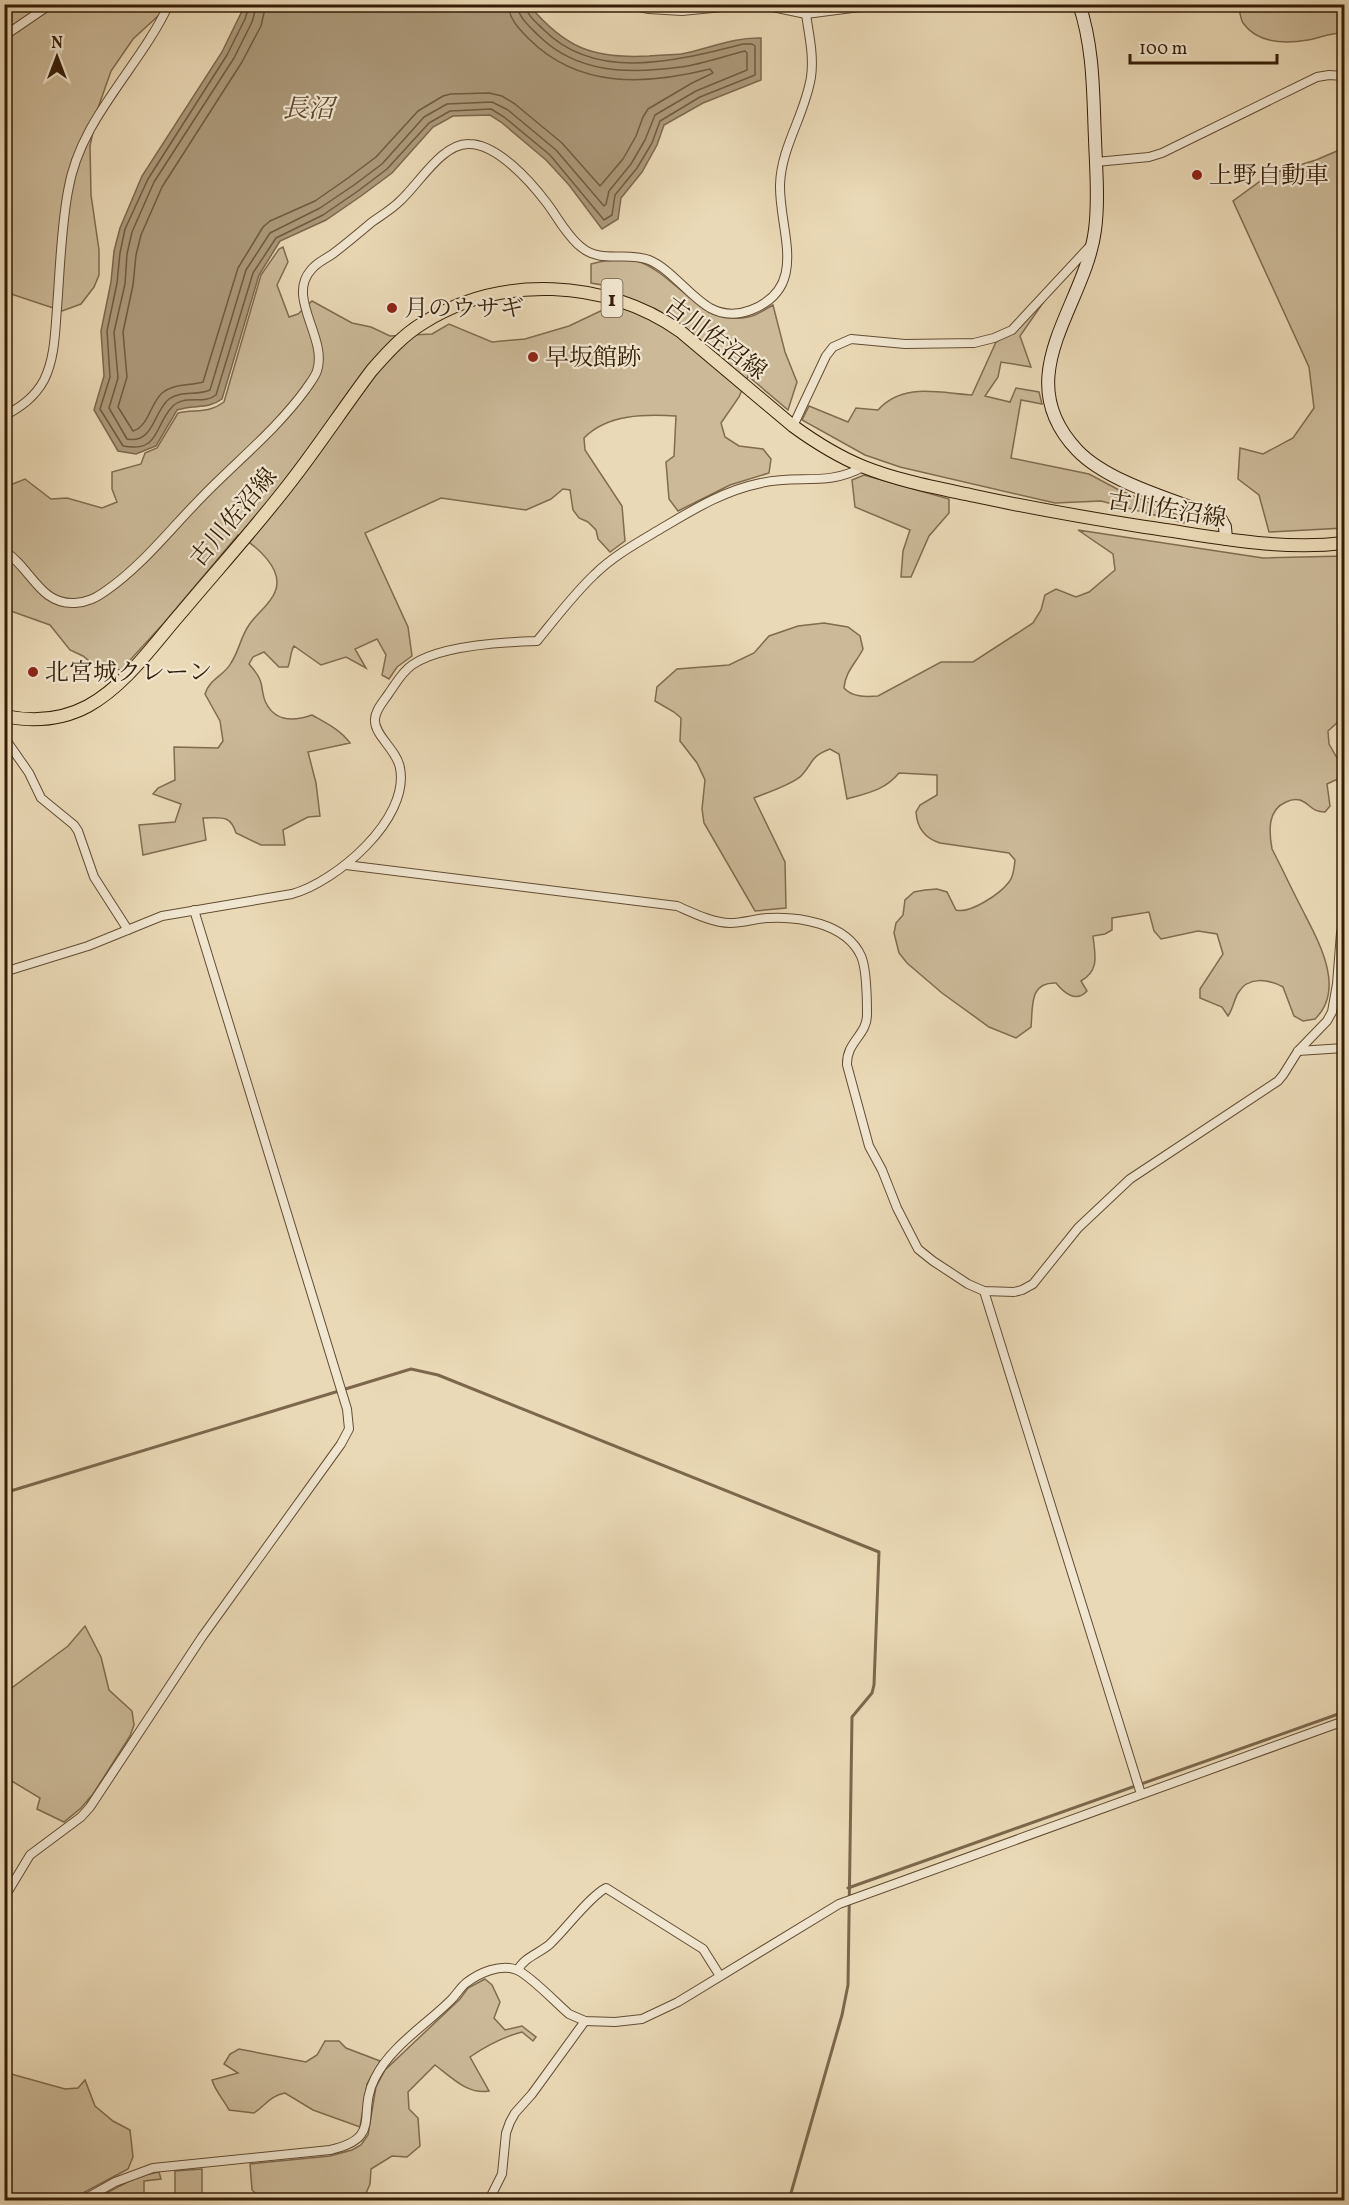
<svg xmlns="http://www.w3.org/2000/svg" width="1349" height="2205" viewBox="0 0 1349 2205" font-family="Vollkorn,'Noto Serif JP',serif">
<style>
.green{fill:#cbb998;stroke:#806b4f;stroke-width:1.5}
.water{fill:#ac997a;stroke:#7c674c;stroke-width:1.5}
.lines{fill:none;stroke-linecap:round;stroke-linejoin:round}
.shore{stroke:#705b40;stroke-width:1.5}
.stream{stroke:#7c674c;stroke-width:3}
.street-casing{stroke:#624c32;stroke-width:10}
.secondary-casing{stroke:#341d06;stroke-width:14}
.primary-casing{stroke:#341d06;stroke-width:14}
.street{stroke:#f1e6d0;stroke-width:8}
.secondary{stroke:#f1e6d0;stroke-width:12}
.primary{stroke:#ead9b6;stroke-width:12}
.poi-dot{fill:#8f2418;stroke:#f1e6d0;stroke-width:2}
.labels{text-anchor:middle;stroke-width:4.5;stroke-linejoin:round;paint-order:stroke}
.shield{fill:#f1e6d0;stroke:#6d5943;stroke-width:1.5}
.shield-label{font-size:22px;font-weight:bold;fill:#341d06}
.poi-label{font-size:24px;fill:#341d06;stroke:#f1e6d0;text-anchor:start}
.street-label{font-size:24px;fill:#341d06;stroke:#f1e6d0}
.water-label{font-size:26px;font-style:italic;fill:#5e482f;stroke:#f1e6d0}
</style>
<rect width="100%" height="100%" fill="#ead9b6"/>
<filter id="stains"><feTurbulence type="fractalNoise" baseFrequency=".00333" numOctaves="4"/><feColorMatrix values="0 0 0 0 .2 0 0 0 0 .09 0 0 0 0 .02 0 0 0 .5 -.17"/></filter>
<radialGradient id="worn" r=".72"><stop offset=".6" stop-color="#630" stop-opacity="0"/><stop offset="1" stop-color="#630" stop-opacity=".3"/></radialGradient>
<g class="green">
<polygon points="4,5 170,5 133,39 111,71 98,108 90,146 91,195 99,250 99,275 94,287 81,304 62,311 5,292"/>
<path d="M1238,5H1344V33C1331,32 1321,38 1308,40C1285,44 1258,44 1243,23C1240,18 1240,10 1238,5Z"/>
<polygon points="1344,148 1344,528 1269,532 1259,495 1238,479 1240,448 1263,454 1293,438 1314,408 1309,367 1233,201 1270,174 1316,160"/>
<path d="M283,247L288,262L277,285L289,317L298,314L312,301L352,323L371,327L390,336L432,334L449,324L492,342L525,339L569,326L609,307L608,286L591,283V264C604,260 623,259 637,261C645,263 654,269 661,274C686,293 714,325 748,317C757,316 765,309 773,305L785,352L797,382L788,410L748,376L739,397L721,423L725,437L739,446L763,449L771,459L769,473L730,485L678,511L669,499L666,462L674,456L676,416C646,414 607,414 584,438L585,450L622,506L625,541L610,552L598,539L596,530L588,522L579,518L573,510L570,490L563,489L551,499L526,510L441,498L365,533L408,627L412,656L397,667L389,679L382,675L386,655L377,639L355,649L366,668L346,657L321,665L294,646C290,652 291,660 288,667H279L264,652L253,657L249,664C253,669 258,674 260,680C263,687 262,696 266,703C276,723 295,721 312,715C326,723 341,730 350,743L308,752L316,783L320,816L308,817L283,830L285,845H261L236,833C230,814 221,818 203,818L206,840L143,855L139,825L175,822L181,804L153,794L158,788L175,780L174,747L218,748L223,741L220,721L205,694C210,678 224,676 231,663C239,651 241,636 249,625C256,614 270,605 275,592C285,569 255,545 238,535L163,624L121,670L94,665L83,656L70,650L50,625L5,609V487L25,479L51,499L67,498L102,508L117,502L112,489V472L141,464L145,453L157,448L178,413C196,409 208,414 224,402L261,275L279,249Z"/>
<path d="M1047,297L1020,336L1031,367L1001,362L998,377L985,396L1010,402L1016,388L1039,392L1042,404L1021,400L1011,458L1089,474L1119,490L1187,519L1184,523L1101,501L1055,503L900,467L865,455L802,420L809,406L848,422L856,408L878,410C903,382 939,393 972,395L996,342L1013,332Z"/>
<polygon points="864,475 949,499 949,513 929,536 911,577 901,577 903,551 910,530 855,507 852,480"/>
<path d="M1078,530L1263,558L1344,556V721L1338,722L1328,731L1329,744L1344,770L1340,778L1327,784L1330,806L1325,812C1311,812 1311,804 1300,800C1296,799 1290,800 1286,802C1267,810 1269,832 1272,849C1282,868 1291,888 1301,907C1317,939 1347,988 1315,1019L1303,1021L1294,1016L1283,987C1268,979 1248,976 1238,993C1234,1000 1233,1009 1228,1016L1222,1007L1200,998V989L1223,954L1217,934L1198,931L1161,939L1154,931L1149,912L1112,918V930L1105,934L1093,936C1095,955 1100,970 1081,981L1087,991C1076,1003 1064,993 1056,983C1029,982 1033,1006 1031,1027L1016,1038L989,1027L942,993L907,963L899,953L894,933L896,923L903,915L905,900L914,892L925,890L937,889L947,892L956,910C970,914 1000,894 1009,882C1014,876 1014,868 1015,860L1009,853L940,843C924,838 917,828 916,812L920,805L937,795V775L899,773C885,790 868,793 847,799L839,754L830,749C810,757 815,760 802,775C794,784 766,793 754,798L785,862L786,908L755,911L704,823L702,809L705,780L697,763L680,741L681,718L674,712L655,701L657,687L677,669L729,665L754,653L769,636L798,626L824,623L848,627L860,636L863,649C856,663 845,672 844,688C852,697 865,697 878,696L941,662H973L1033,623L1041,610L1045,595L1056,589L1076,597L1089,592L1115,570L1113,554Z"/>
<polygon points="85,1626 101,1657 109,1690 132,1711 134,1725 130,1736 93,1794 81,1808 64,1822 37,1809 40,1798 5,1777 5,1693 68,1646"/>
<path d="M485,1979L492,1985L500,2002L494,2018L505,2030L522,2026L536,2037L533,2041L522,2032C503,2037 486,2046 470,2057L489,2091C467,2095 450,2076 435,2065L408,2092L409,2109L418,2118L420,2146L407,2157L392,2156L371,2169L370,2184L363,2200H260V2198L252,2190L250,2164L330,2156L352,2150L361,2145L368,2135L376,2087L385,2070L460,1999L468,1988Z"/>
<path d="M325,2041H339L346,2048L380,2061L367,2084L360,2127L313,2110L285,2093C270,2096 266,2105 254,2113L229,2110C224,2100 215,2091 212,2080L238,2073L224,2064L230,2054L239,2049L306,2062L317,2055Z"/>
<polygon points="4,2072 65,2089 78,2088 85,2080 95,2106 113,2121 130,2130 133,2157 128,2169 70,2200 5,2200"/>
<polygon points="202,2169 202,2200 175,2200 175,2171"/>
<polygon points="159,2172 161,2179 144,2181 144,2198 153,2200 93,2200 139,2176"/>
</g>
<path class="water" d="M245,5H529C565,48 593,59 649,56C659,55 670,55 681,54C708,49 733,37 761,38V80L703,103L664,125L657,145L642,172L621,198L618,219L602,229L569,185L546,160L501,122L490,115L453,116L433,127L392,173L361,196L326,220L280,241L259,275L222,399C207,410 195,404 177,410L156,446L136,454L118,451L94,410L104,376L101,331L111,282L114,251L120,228L142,176L222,52Z"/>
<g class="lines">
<g class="shore">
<path d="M250,4L245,19L227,55L148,179L125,229L120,253L117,283L107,331L110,377L100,409L123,446C160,453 154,426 172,407C183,394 204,405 216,395L253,273L276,238L323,215L358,191L387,169L429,123L450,111L491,109L504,117L550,155L604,220L612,215L615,195L637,168L652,143L660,121L700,97L755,75V46L752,44H743C679,60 597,83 544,30C537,23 526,15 525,4"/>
<path d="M257,4L252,22L234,58L154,182L132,232L127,254L125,284L114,332L118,378L109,408L127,439C154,444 153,412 169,399C181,390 197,396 210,390L246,270L270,233L320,208L354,185L382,164L424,117L447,104L492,102L508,110L556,150L604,206L606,204L609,191L631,164L645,140L655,115L696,91L747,70V53L745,51C724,56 703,64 681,67C629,74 577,74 538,35C529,26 518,17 517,4"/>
<path d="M266,4L261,26L242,62L162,187L141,235L136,255L133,285L123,332L127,377L118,407L133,431C149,426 150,404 162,393C174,383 190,386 203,382L238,268L263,227L270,221L315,201L348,178L376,157L418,111L443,96L451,94L489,93L502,96L515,104L562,143L600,186L623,159L636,136L643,117L648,109L692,83L713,73L710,69C646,85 579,89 529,39C519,29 509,19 508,4"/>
</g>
<g class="stream">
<polyline points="4,1493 411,1369 438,1375 879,1552 874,1685 872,1693 852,1717 848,1985 842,2015 789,2200"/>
<polyline points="848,1888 1344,1712"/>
</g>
<g class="street-casing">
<g id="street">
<polyline points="627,4 649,9 682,11 742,5 762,5 806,14 883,4"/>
<polyline points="4,36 51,4"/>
<polyline points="1096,162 1149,157 1162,153 1317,77 1329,75 1344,76"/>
<path d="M4,416C21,407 35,397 44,380C55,358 55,332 57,308C60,269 61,229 68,191C80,118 139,69 169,4"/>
<polyline points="793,426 826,356 833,347 851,339 905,344 974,343 994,338 1012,330 1091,245"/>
<path d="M4,551C31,567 39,605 75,603C88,602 96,598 107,590C143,565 172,527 203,496C237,461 277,429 306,389C310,383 315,377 317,371C328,338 286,298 311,270C317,262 326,259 334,253C347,243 359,233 372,222C382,215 392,209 400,201C419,184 442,143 469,144C497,144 530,181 546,202C557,216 566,235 581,247C601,264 626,251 649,260C671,269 689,296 710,308C723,315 738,315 751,310C810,287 779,231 780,185C781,147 805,115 811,77C814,56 809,35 806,14"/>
<polyline points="4,737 29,773 41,798 74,825 78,831 94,877 128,930"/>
<path d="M346,865L677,906C693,913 713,923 730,923C742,923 755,919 767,918C798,916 846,923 861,956C867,969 867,1000 867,1015C867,1035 846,1042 847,1065L869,1146L882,1170L897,1208L918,1249L933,1261L968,1284L984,1291L1014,1292L1022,1290L1033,1284L1078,1228L1130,1179L1278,1081L1283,1075L1298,1051L1327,1021L1332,1012L1337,984L1341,933L1344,918"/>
<path d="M4,972L88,946L162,916L292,894C336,882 410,819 400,768C397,750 375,736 375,721C374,711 384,701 389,693C396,683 402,672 412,665C439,646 504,642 537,641C555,619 573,595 594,575C612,557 635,544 657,531C691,511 722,491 761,483C798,474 827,487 863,467"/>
<polyline points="1298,1051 1344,1048"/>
<polyline points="984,1291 1141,1794"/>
<polyline points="4,1898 30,1855 81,1817 90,1807 202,1637 341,1444 349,1429 347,1409 194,910"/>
<path d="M518,1970C523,1958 540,1953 550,1944C565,1930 590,1896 606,1888L703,1949L720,1976"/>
<path d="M83,2200L115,2182L153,2168L330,2150C384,2138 356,2114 375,2078C391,2046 426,2025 451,2000C456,1995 460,1988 466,1983C479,1973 501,1963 517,1970C531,1976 557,2004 569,2014L585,2021L615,2022L642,2019L678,2002L839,1904L1344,1721"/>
<polyline points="489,2200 502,2174 506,2133 510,2122 515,2113 532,2094 585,2021"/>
</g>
</g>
<g class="secondary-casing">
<path id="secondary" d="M1079,4C1094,48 1093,94 1095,139C1096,169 1099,200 1095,230C1085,307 1007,376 1077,450C1108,483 1177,501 1220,518L1225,527L1226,539"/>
</g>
<g class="primary-casing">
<path id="primary" d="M4,716C33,722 62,720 88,706C126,685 153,645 181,613C217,570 255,528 289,484C318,447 344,407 372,370C387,353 403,335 423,323C501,274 605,279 680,331L793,426C815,442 839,457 864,467C899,481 938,488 975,496C1031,508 1088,518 1145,527C1211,536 1277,551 1344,543"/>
</g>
<use href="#street" class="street"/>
<use href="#secondary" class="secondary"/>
<use href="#primary" class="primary"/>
</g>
<g class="poi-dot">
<circle cx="1197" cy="175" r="6"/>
<circle cx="392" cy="308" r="6"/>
<circle cx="533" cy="357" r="6"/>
<circle cx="33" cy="672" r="6"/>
</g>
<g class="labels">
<rect class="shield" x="601.5" y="279" width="21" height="38" rx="4.5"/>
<g class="shield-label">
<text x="612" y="306">1</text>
</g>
<g class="poi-label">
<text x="1209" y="183">上野自動車</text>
<text x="404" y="316">月のウサギ</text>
<text x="545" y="365">早坂館跡</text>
<text x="45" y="680">北宮城クレーン</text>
</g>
<g class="street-label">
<text transform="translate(716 338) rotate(37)" y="8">古川佐沼線</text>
<text transform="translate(1167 509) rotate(9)" y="8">古川佐沼線</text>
<text transform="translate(233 517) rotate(-50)" y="8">古川佐沼線</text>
</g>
<g class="water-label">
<text x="308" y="117">長沼</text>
</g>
</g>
<rect width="1349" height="2205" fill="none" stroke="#ead9b6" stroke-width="24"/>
<rect x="6" y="6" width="1337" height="2193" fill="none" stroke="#341d06" stroke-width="3"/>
<rect x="12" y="12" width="1325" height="2181" fill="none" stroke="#341d06" stroke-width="1.5"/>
<g transform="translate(57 57)" stroke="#f1e6d0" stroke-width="4.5" paint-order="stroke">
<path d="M0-4.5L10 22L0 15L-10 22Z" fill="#341d06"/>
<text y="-9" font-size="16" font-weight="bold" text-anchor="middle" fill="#341d06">N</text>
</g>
<path d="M1130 54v9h147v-9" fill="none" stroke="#341d06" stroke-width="3"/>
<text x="1139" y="54" font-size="18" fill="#341d06" stroke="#f1e6d0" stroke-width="4.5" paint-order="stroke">100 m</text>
<rect width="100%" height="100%" filter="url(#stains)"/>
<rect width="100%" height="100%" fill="url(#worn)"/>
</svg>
